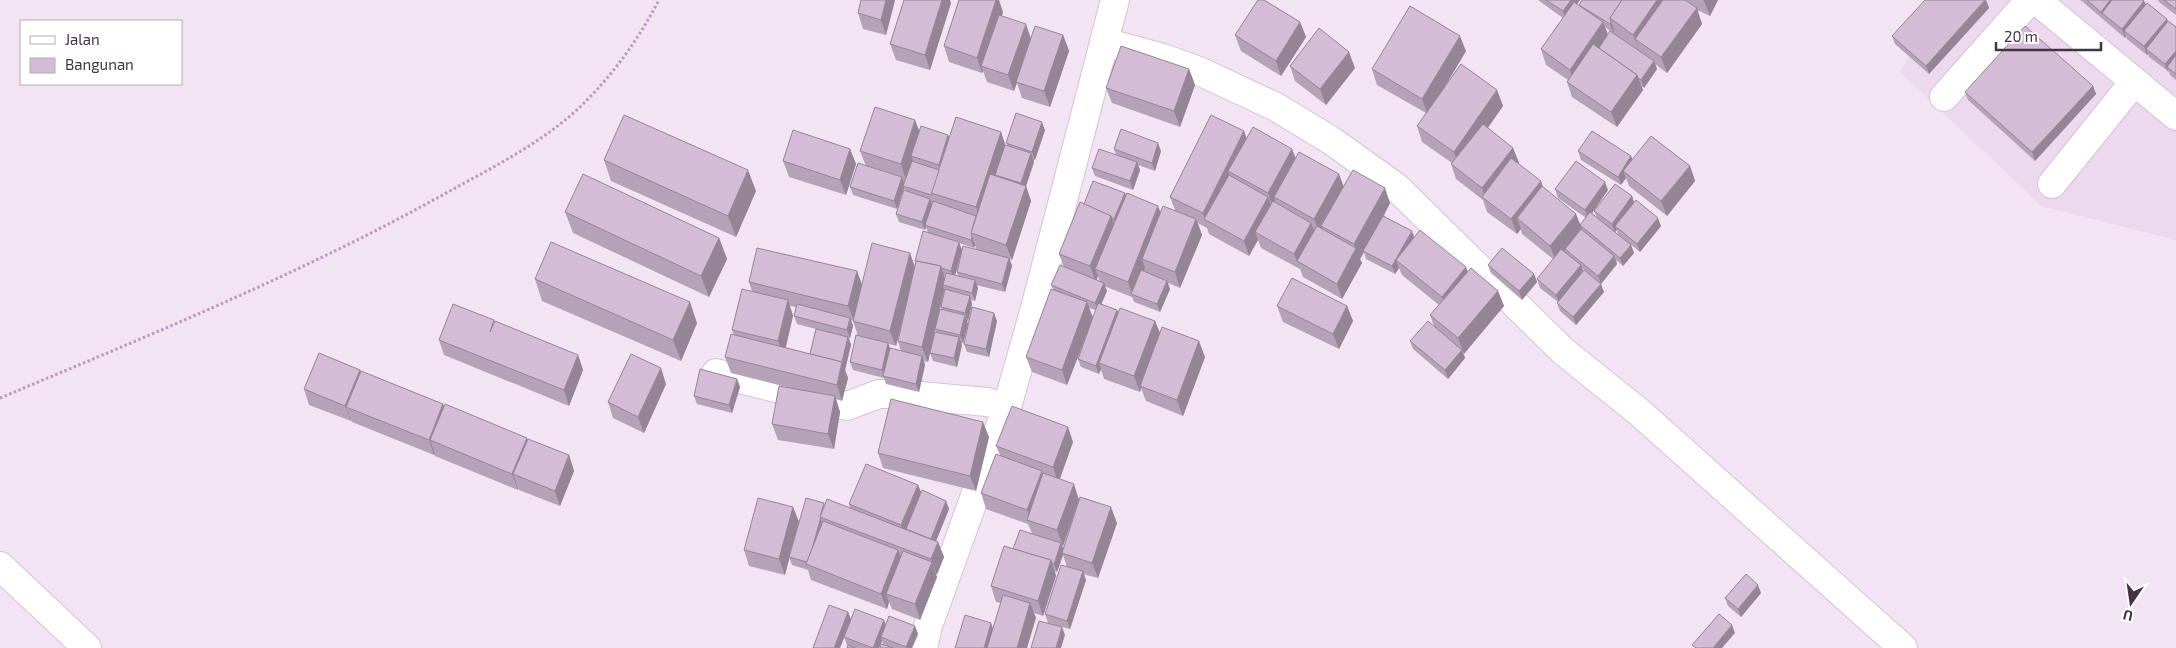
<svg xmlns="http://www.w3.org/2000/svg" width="2176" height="648" viewBox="0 0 2176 648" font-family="'Exo 2',sans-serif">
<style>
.residential{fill:#edd9ed}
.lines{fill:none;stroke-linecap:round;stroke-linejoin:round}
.street-casing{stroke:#d7c1d8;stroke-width:30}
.path{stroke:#bd98be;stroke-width:3;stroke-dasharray:2.5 2.5;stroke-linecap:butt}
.street{stroke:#fff;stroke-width:28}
.wall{fill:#b6a2b8;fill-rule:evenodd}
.shaded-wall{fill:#948496}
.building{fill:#d4bcd6;stroke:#948496}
</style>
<rect width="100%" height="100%" fill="#f2e4f2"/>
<polygon class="residential" points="1944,0 2176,0 2176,240 2041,206 1900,72"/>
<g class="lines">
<g class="street-casing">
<g id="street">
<polyline points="2036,0 2176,116"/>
<polyline points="1104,42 1163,58 1199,71 1276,107 1332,141 1396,187 1563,351 1639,412 1903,648"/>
<polyline points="1944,97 2030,0"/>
<polyline points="2052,184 2134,82"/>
<polyline points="716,373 847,406 879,394 898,394 987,402 1007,407"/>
<polyline points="0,566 87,648"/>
<polyline points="923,648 928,626 1007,407 1035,308 1115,0"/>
</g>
</g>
<path class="path" d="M0,398C150,335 305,272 448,192C493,167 542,143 580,107C613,75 638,40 659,0"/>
<use href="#street" class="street"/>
</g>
<g class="wall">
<polygon points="861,0 895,0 886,35 863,29 858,13"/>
<path d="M1538,0H1580L1577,4L1579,6L1582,0H1718L1710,16L1697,10L1702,24L1667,73L1655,64L1657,69L1644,88L1641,86L1643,90L1617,127L1572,97L1567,82L1568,80L1546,65L1541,49L1563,18ZM1605,27L1610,31L1608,35Z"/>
<polygon points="1986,0 1989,8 1929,74 1895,44 1892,36"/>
<polygon points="2080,0 2143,0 2146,4 2176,27 2176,80 2170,75 2169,72 2149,57 2148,54 2147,55 2127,39 2126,36 2125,38 2105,21 2104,20 2084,3 2083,1 2083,2"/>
<polygon points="2158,0 2176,0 2176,15 2159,2"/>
<polygon points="951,3 930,70 896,60 890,44"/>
<polygon points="1003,12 1002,16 1031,38 1063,35 1069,51 1050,107 1022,98 1017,83 1014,91 987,82 983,71 982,73 949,62 944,46"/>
<polygon points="1300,22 1306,37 1281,76 1241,51 1235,35"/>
<polygon points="1466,51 1444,88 1497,90 1503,106 1488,128 1513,148 1519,163 1518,164 1543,187 1582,230 1580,225 1586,218 1558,198 1555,189 1608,190 1592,213 1597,217 1594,211 1632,196 1634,202 1661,226 1640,252 1618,234 1617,230 1615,232 1631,245 1634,253 1623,266 1616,260 1617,264 1601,284 1582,268 1583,271 1604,292 1576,325 1560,311 1557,303 1558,302 1540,288 1537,279 1553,259 1522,234 1521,229 1517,234 1487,212 1483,200 1456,179 1451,164 1452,163 1422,142 1417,126 1426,113 1377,85 1372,69"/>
<polygon points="1290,66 1355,68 1326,105 1295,81"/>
<polygon points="1189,69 1195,85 1180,127 1112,103 1106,88"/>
<polygon points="2093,86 2096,94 2035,161 1968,100 1965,92"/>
<path d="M1045,130L1035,160L1034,159V162L1026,186L1031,201L1012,260L1010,259L1012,266L1005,292L976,285L978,288L975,301L971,300L972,304L968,321H967L968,324L963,343H961L962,345L957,367L933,361L930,353L936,332L935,329L928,362L924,361L925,365L919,392L886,384L884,378L853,370L850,362L858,336L853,321L851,320L853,326L850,338H849L851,345L845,370L848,378L842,401L836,399L840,412L834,449L778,440L772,424L798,390L731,373L725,357L734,335L732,330L752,292L749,282L862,285L910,253L915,267L916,264L915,261L928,233L926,227L925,230L899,222L896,214L905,191L904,188L897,209L853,195L850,187L866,166L860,151L919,132L948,135L949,137L1001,132L1005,145H1007L1006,143ZM959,243L974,248L975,245L976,249L985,252L957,272L958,276H955L962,250ZM944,290L941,307L942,310L940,309ZM790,306L796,307L794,316L797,324L816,329L810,354L786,348L793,316ZM906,307L898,341L901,351L890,348L889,344L896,346Z"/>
<path d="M1244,131L1247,139L1296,158L1344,186L1390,203L1384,216L1414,237L1498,291L1504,306L1463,353L1465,358L1448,379L1413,349L1410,341L1434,326L1430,315L1439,305L1402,275L1399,268L1395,274L1366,259L1364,252L1360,259L1362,263L1342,299L1303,277L1300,269L1261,248L1258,240L1249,256L1209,234L1207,228L1198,223L1202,235L1180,288L1168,283L1170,289L1160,312L1134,302L1132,297L1104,286L1107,291L1101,304L1117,310L1118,313L1155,321L1160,333L1205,357L1183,416L1146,401L1141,388L1140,392L1104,379L1101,369L1099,374L1081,367L1078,359L1096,310L1089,308L1093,318L1067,385L1032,372L1026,357L1053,289L1051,285L1064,267L1059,254L1084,204L1125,193L1126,195L1161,212L1175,210L1170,197ZM1098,276L1100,282L1096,280Z"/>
<polygon points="850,149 856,164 846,195 789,177 783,161"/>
<polygon points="1114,149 1161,151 1155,171 1138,165 1140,170 1133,190 1095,176 1092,168 1116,155"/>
<polygon points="1578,151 1631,156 1632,159 1690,166 1695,181 1667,216 1629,186 1626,178 1621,185 1581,160"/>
<polygon points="604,160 756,191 736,237 611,181"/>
<polygon points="565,212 719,238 727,259 709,297 573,233"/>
<polygon points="1488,265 1534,274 1537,282 1522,300 1491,273"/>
<polygon points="535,279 697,323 681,361 542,301"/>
<polygon points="1277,306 1347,306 1353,321 1339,349 1283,322"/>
<polygon points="494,320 495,322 578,355 583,370 569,406 444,355 439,340"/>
<polygon points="997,321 989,357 967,352 964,344"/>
<polygon points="360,370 361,372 528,440 569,455 574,471 560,506 519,490 518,488 518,490 435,456 435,454 434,455 352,422 351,420 351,421 309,405 304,389"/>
<polygon points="737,379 740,387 732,413 697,404 694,396"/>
<polygon points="666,384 644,433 613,418 608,402"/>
<polygon points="989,437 976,491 883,468 878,453"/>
<path d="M1073,442L1060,479L1079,500L1117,523L1098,578L1083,574L1086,580L1070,629L1048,623L1045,614L1067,567L1063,555L1057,572L1055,571L1056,576L1043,616L1034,613L1036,618L993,628L1001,603L996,602L991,586L1013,549L1032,533L1028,524L986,509L981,493L1000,455L996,446ZM1079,500L1063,549L1062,546H1063Z"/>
<polygon points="918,485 921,492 946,501 949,509 936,541 938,542 944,557 936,575 937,577 920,620 892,609 889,602 887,609 811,580 808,570 792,565 789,557 785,575 749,566 744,550 793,507 799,522 792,547 825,504 850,508 849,504"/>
<polygon points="1761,593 1741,617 1728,606 1725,598"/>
<polygon points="848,612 851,620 886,624 915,626 918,634 912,648 880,648 883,644 882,641 879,648 855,648 847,645 844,637 840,648"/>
</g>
<g class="shaded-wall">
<polygon points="886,0 895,0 886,35 881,20"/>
<polygon points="942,0 950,0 951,3 930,70 925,55"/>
<polygon points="996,0 999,0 1003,12 984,67 981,66 983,71 982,73 977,58"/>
<polygon points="1571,0 1580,0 1566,20 1563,11"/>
<polygon points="1657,0 1665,0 1635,39 1639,50 1633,35"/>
<polygon points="1704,0 1718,0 1710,16 1704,1"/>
<polygon points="1986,0 1989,8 1929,74 1926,66"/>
<polygon points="2110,0 2120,0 2102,13 2104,20 2101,12"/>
<polygon points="2144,1 2147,9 2124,31 2126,36 2125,38 2122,29"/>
<polygon points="1697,8 1702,24 1667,73 1661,57"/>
<polygon points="2167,19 2170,27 2146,49 2148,54 2147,55 2144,46"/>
<polygon points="1300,22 1306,37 1281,76 1276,61"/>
<polygon points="1603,22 1609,37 1575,85 1570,70"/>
<polygon points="1611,22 1614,30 1613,32 1610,24"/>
<polygon points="1026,24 1031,39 1014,91 1008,75"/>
<polygon points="1063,35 1069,51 1050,107 1044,91"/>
<polygon points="1460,36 1466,51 1428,115 1422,99"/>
<polygon points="2176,51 2176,63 2167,67 2168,73 2165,64"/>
<polygon points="1349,52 1355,68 1326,105 1320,89"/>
<polygon points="1654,61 1657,69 1644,88 1641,80"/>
<polygon points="1189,69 1195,85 1180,127 1174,111"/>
<polygon points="1637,75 1643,90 1617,127 1611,112"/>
<polygon points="2093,86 2096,94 2035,161 2032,152"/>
<polygon points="1497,90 1503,106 1459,168 1454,152"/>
<polygon points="915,120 921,135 911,156 913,160 906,180 901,164"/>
<polygon points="1042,122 1045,130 1035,160 1032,152"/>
<polygon points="1244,131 1249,146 1228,171 1232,181 1205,220 1203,213"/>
<polygon points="1001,132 1006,147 995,175 996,178 982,223 976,207"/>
<polygon points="948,135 951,143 942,173 939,165"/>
<polygon points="1158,143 1161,151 1155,171 1152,163"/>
<polygon points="1513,148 1519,163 1488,202 1486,200 1482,188"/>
<polygon points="850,149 856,164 846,195 840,180"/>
<polygon points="1292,149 1298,164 1274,197 1276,204 1273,208 1268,193"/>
<polygon points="1031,153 1034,162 1026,186 1031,201 1012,260 1006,245 1024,191 1021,183"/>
<polygon points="1631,156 1634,164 1623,171 1626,178 1621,185 1618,177"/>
<polygon points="1137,162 1140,170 1133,190 1130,181"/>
<polygon points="1690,166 1695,181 1667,216 1661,201"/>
<polygon points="748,170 756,191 736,237 728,216"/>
<polygon points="1339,174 1345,190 1321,226 1323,229 1320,234 1314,219"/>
<polygon points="902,177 905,186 903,186 904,188 897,209 894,201"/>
<polygon points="1541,181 1546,196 1517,218 1521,229 1517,234 1511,219"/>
<polygon points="1605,182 1608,190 1588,219 1585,210"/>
<polygon points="1385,188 1390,203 1364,251 1363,251 1364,252 1360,259 1362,263 1342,299 1337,284 1356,249 1354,244"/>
<polygon points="1125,193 1128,201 1117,227 1114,219"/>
<polygon points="1632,196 1635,205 1615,226 1617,230 1615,232 1612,224"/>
<polygon points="1268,197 1274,212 1255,232 1258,240 1249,256 1244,241"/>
<polygon points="930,199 933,207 925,225 926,227 925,230 922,222"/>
<polygon points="1158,206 1164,221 1142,259 1145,268 1134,295 1132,294 1128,282"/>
<polygon points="1576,214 1582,229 1556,261 1550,246"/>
<polygon points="1111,216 1117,231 1095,269 1098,276 1096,282 1090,266"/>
<polygon points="1658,218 1661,226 1640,252 1637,244"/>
<polygon points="1196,219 1202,235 1180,288 1175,272"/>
<polygon points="1311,223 1317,238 1297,261 1300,269 1294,254"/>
<polygon points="1412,231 1415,239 1396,260 1399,268 1395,274 1392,266"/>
<polygon points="972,237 975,245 974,248 971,240"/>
<polygon points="719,238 727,259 709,297 701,276"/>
<polygon points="959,242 962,250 954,279 951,271"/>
<polygon points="1631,245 1634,253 1623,266 1620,258"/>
<polygon points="910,253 915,268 896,346 890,331"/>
<polygon points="1614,256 1617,264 1601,284 1598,276"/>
<polygon points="1009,258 1012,266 1005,292 1002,284"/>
<polygon points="1581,265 1584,273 1559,303 1556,295"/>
<polygon points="941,266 946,282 943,285 944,290 928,362 922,347"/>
<polygon points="1466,267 1472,282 1448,312 1442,297"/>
<polygon points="857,271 863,287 854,321 848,306"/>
<polygon points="1534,274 1537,282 1522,300 1519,291"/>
<polygon points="975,280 978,288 975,301 972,293"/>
<polygon points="1167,281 1170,289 1160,312 1157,304"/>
<polygon points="1104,283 1107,291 1098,312 1095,303"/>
<polygon points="1601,284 1604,292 1576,325 1573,317"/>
<polygon points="1498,291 1504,306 1464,354 1458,338"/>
<polygon points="970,296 972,304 968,321 965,313"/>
<polygon points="788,300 793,316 783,357 778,341"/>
<polygon points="690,302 697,323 681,361 673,340"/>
<polygon points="1087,302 1093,318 1067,385 1062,370"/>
<polygon points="1347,306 1353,321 1339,349 1333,334"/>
<polygon points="1117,310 1120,318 1099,363 1101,369 1099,374 1096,366"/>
<polygon points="994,313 997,321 989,357 986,349"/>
<polygon points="965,315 968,324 963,343 960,335"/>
<polygon points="850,318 853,326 850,338 847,330"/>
<polygon points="1155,321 1161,336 1140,386 1141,388 1140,392 1134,376"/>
<polygon points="848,337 851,345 845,370 848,378 842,401 837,385"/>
<polygon points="959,337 962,345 957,367 954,358"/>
<polygon points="1199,341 1205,357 1183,416 1177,400"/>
<polygon points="888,343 891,352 884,376 882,370"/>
<polygon points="1462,350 1465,358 1448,379 1445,370"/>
<polygon points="578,355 583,370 569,406 564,390"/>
<polygon points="922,356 925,365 919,392 916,384"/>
<polygon points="661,368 666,384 644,433 638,417"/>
<polygon points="360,370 366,386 346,407 351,420 351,421 345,406"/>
<polygon points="737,379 740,387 732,413 729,405"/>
<polygon points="835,396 840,412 834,449 828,434"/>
<polygon points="443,404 449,420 430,440 435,454 434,455 429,440"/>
<polygon points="983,422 989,437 976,491 970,476"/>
<polygon points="1068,427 1073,442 1058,483 1053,467"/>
<polygon points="527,438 533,454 513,474 518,488 518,490 512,474"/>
<polygon points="569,455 574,471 560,506 555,491"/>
<polygon points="1042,471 1047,487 1031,521 1027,510"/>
<polygon points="1074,484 1079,500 1063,546 1057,530"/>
<polygon points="918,485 924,501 904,533 901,525"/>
<polygon points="946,501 949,509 932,551 929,543"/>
<polygon points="793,507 799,522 785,575 779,559"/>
<polygon points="1111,507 1117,523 1098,578 1092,563"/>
<polygon points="820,518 823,526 808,563"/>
<polygon points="938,542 944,557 937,575 931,559"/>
<polygon points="1061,543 1064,551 1062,553 1063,555 1057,572 1054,564"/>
<polygon points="898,550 904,566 886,594 889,602 887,609 881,594"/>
<polygon points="1051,560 1056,576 1043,616 1038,601"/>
<polygon points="932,562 937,577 920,620 915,604"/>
<polygon points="1083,571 1086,580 1070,629 1067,621"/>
<polygon points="1758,585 1761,593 1741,617 1738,609"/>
<polygon points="1030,603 1036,618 1027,648 1017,648"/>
<polygon points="848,612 851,620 840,648 834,648"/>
<polygon points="884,620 887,628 881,637 882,641 879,648 873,648"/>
<polygon points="991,623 994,631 990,648 984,648"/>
<polygon points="1732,625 1735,633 1722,648 1713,648"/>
<polygon points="915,626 918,634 912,648 907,648 906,647"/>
<polygon points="1062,627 1065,635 1061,648 1056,648"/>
</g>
<g class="building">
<polygon points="861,0 886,0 881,20 858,13"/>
<polygon points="904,0 942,0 925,55 890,44"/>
<polygon points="959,0 996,0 977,58 944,46"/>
<polygon points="1258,0 1264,0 1300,22 1276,61 1235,35"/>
<polygon points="1546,0 1571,0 1563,11"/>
<polygon points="1582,0 1622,0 1610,18 1611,22 1610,24 1579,5"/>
<polygon points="1622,0 1657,0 1633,35 1610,18"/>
<polygon points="1663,0 1685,0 1697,8 1661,57 1635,39"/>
<polygon points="1925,0 1985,0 1926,66 1892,36"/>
<polygon points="2087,0 2110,0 2101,12"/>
<polygon points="2112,0 2143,0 2144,1 2122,29 2102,13"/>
<polygon points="2164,0 2176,0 2176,9"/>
<polygon points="1574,2 1603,22 1570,70 1541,49"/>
<polygon points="2147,3 2167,19 2144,46 2124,31"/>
<polygon points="1410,6 1460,36 1422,99 1372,69"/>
<polygon points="999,15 1026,24 1008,75 981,66"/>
<polygon points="2168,21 2176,27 2176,51 2165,64 2146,49"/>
<polygon points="1035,26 1063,35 1044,91 1016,82"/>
<polygon points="2025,26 2093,86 2032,152 1965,92"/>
<polygon points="1319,28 1349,52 1320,89 1290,66"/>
<polygon points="1610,31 1654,61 1641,80 1638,78 1637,75 1599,48"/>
<polygon points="1593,44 1637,75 1611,112 1567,82"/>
<polygon points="1121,46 1189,69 1174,111 1106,88"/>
<polygon points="2176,55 2176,74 2167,67"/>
<polygon points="1461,64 1497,90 1454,152 1417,126"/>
<polygon points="875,107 915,120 901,164 860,151"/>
<polygon points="1016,113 1042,122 1032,152 1006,143"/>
<polygon points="624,115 748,170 728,216 604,160"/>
<polygon points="1211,115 1244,131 1203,213 1170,197"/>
<polygon points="956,117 1001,132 976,207 931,193"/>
<polygon points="1483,124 1513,148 1482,188 1451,164"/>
<polygon points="921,126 948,135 939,165 911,156"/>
<polygon points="1253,127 1292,149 1268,193 1228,171"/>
<polygon points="1121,129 1158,143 1152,163 1114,149"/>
<polygon points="793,130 850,149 840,180 783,161"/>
<polygon points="1592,131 1631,156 1618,177 1578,151"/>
<polygon points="1651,136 1690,166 1661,201 1623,171"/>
<polygon points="1005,145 1031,153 1021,183 995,175"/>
<polygon points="1099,149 1137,162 1130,181 1092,168"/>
<polygon points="1299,152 1339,174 1314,219 1274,197"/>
<polygon points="1511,158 1541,181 1511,219 1482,197"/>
<polygon points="912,161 939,170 931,195 903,186"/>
<polygon points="1576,161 1605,182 1585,210 1555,189"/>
<polygon points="858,163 902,177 894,201 850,187"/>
<polygon points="1353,170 1385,188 1354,244 1321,226"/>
<polygon points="583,174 719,238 701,276 565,212"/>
<polygon points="990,174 1026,186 1006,245 971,233"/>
<polygon points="1229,175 1268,197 1244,241 1204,219"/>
<polygon points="1093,181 1125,193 1114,219 1112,218 1111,216 1084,204"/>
<polygon points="1615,184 1632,196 1612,224 1594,211"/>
<polygon points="1542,186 1576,214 1550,246 1517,218"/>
<polygon points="904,190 930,199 922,222 896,214"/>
<polygon points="1127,193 1158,206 1128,282 1095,269"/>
<polygon points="1636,200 1658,218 1637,244 1615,226"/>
<polygon points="933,201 976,216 971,233 972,237 971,240 925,225"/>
<polygon points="1273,201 1311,223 1294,254 1255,232"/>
<polygon points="1080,202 1111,216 1090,266 1059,254"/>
<polygon points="1163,206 1196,219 1175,272 1142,259"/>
<polygon points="1590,212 1631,245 1620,258 1580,225"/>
<polygon points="1383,216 1412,231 1392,266 1363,251"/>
<polygon points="1317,226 1356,248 1337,284 1297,261"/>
<polygon points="1581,229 1614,256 1598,276 1565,249"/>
<polygon points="1420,230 1466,267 1442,297 1396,260"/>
<polygon points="923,231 959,242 951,271 941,268 941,266 916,261 915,261"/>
<polygon points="551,242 690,302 673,340 535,279"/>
<polygon points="872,243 910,253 890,331 853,321"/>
<polygon points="963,246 1009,258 1002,284 957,272"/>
<polygon points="757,248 857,271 848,306 749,282"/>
<polygon points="1502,248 1534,274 1519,291 1488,265"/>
<polygon points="1561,249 1581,265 1556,295 1537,279"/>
<polygon points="916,261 941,266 922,347 898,341"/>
<polygon points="1060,265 1104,283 1095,303 1051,285"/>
<polygon points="1471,268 1498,291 1458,338 1430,315"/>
<polygon points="1141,270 1167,281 1157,304 1131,294"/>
<polygon points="1584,270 1601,284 1573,317 1557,303"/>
<polygon points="946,273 975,280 972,293 943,285"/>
<polygon points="1292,278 1347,306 1333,334 1277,306"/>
<polygon points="742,289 788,300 778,341 732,330"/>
<polygon points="945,289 970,296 965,313 941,307"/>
<polygon points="1051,289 1087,302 1062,370 1026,357"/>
<polygon points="1098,303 1117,310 1096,366 1078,359"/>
<polygon points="453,304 494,320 490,332 495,321 578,355 564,390 439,340"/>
<polygon points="797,304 850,318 847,330 794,316"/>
<polygon points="972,307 994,313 986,349 964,344"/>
<polygon points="1120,308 1155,321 1134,376 1099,363"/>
<polygon points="940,309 965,315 960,335 935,329"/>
<polygon points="1428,321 1462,350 1445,370 1410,341"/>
<polygon points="1162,327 1199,341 1177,400 1140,386"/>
<polygon points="816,329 848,337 842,362 810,354"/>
<polygon points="935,332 959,337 954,358 930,353"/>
<polygon points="731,334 842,362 837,385 725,357"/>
<polygon points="856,335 888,343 882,370 850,362"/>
<polygon points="890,348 922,356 916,384 883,376"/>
<polygon points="319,353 360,370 345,406 304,389"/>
<polygon points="631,354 661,368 638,417 608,402"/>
<polygon points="700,369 737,379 729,405 694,396"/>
<polygon points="361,371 443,404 429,440 346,407"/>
<polygon points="779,386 835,396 828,434 772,424"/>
<polygon points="891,399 983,422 970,476 878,453"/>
<polygon points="445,404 527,438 512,474 430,440"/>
<polygon points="1012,406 1068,427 1053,467 996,446"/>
<polygon points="528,439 569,455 555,491 513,474"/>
<polygon points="996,454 1042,471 1027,510 981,493"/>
<polygon points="866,464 918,485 901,525 849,504"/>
<polygon points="1043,473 1074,484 1057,530 1027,520"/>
<polygon points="922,490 946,501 931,539 906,529"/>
<polygon points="1080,497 1111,507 1092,563 1062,553"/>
<polygon points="758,498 793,507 779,559 744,550"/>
<polygon points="806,498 824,503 820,517 821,517 812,549 807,562 789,557"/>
<polygon points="827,499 938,542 931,559 820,517"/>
<polygon points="823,521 898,550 881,594 806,564"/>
<polygon points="1020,530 1061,543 1054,564 1052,563 1051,560 1013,549"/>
<polygon points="1004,546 1051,560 1038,601 991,586"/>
<polygon points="903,551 932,562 915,604 886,594"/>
<polygon points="1061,565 1083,571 1067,621 1045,614"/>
<polygon points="1746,574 1758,585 1738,609 1725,598"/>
<polygon points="1003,595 1030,603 1017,648 987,648"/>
<polygon points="829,605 848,612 834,648 813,648"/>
<polygon points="855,609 884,620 873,648 844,637"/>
<polygon points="1719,614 1732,625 1713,648 1696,648 1692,645"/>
<polygon points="965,615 991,623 984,648 955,648"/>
<polygon points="889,616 915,626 906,647 881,637"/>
<polygon points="1039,621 1062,627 1056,648 1031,648"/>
<polygon points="881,644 893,648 880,648"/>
<polygon points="848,645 855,648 847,648"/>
</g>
<rect x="20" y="20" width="162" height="65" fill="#ffffff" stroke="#b3aeb4"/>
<rect x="30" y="36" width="25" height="8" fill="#ffffff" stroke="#b3aeb4"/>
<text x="65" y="45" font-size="15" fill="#423444">Jalan</text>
<rect x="30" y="58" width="25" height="15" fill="#d4bcd6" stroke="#b3aeb4"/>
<text x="65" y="70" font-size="15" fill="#423444">Bangunan</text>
<g transform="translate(2131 603) rotate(193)" stroke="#ffffff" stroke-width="4" paint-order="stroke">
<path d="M0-4L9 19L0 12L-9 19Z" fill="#423444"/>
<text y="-8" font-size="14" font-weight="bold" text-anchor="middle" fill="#423444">U</text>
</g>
<path d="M1996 42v8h105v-8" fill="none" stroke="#423444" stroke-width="2.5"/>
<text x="2004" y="42" font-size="15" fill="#423444" stroke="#ffffff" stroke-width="4" paint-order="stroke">20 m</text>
</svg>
